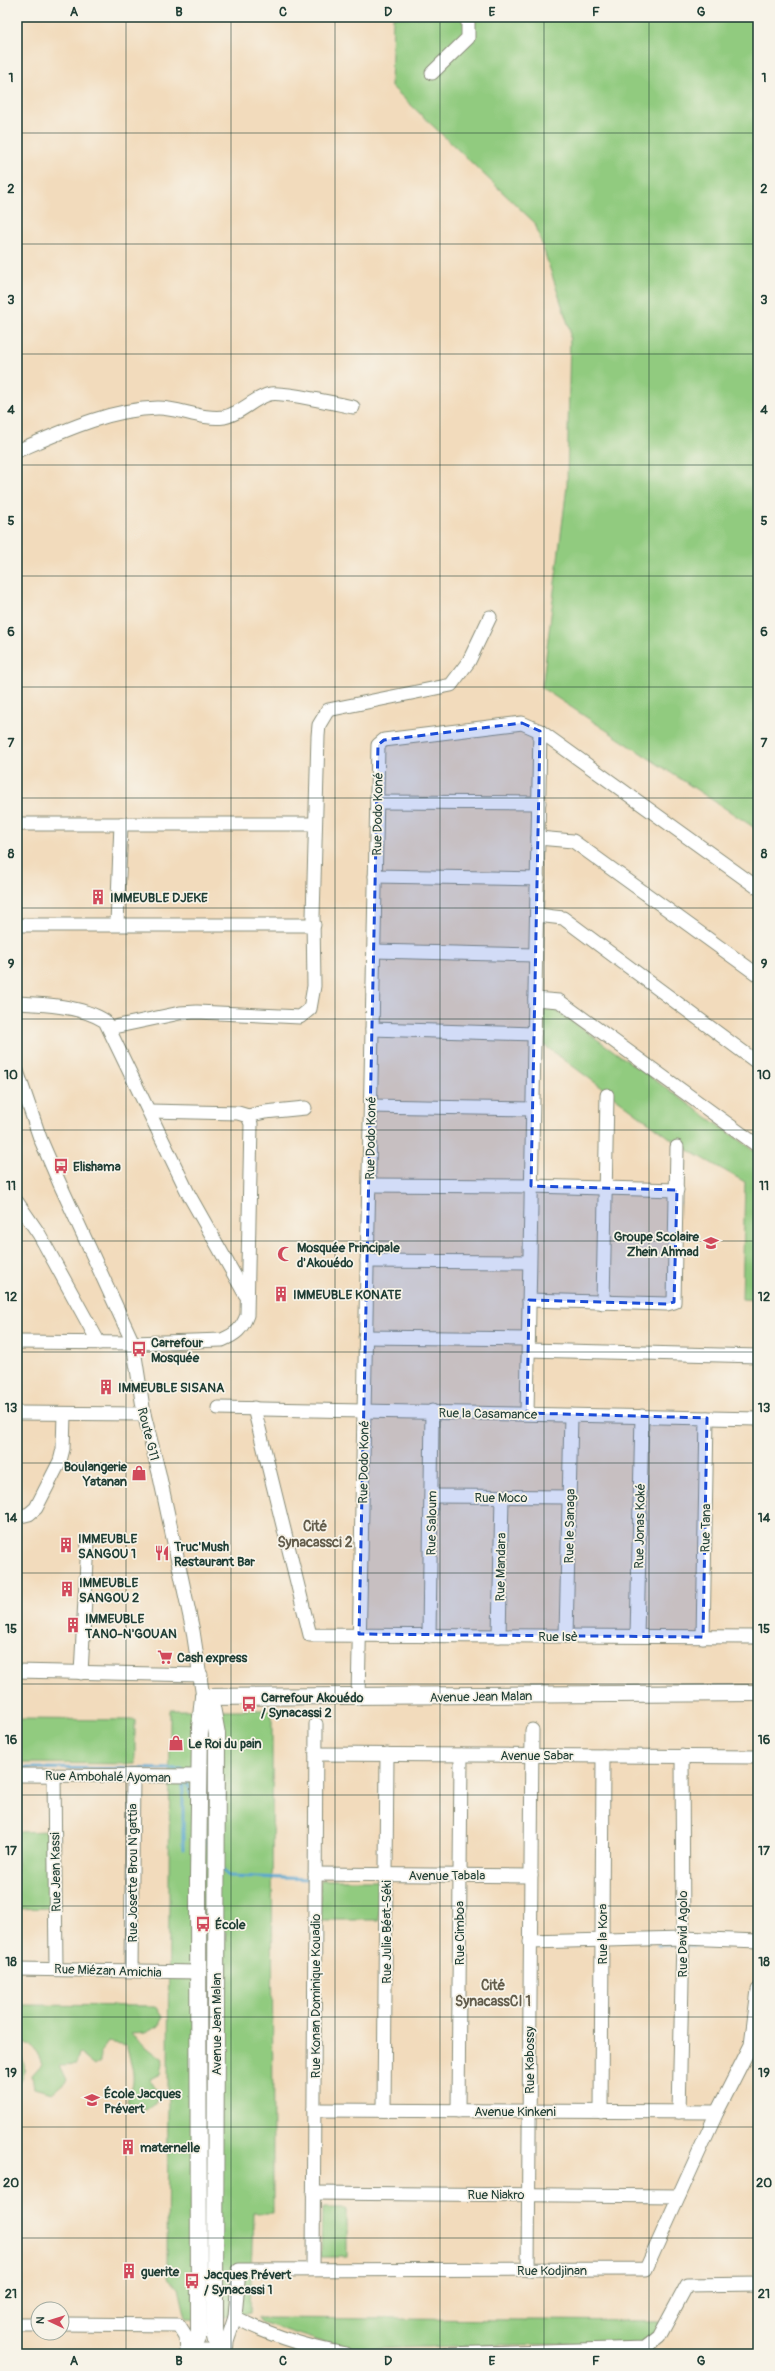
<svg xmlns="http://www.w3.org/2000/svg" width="775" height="2371" viewBox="0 0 775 2371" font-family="Pangolin,sans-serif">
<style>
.green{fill:#91cb7f;stroke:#58845a}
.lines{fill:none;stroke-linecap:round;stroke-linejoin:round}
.stream{stroke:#56a5d0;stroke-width:3}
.minor-casing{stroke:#888c78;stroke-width:15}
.major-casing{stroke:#888c78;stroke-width:18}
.highway-casing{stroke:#888c78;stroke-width:21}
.minor{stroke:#fff;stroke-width:13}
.major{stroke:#fff;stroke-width:16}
.highway{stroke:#fff;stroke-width:19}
.marked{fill:#1d4ed8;fill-opacity:0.2;stroke:#1d4ed8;stroke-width:3;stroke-dasharray:8 5;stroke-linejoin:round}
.grid{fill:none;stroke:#1f3d34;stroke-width:1;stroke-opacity:0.55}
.labels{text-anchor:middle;stroke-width:3.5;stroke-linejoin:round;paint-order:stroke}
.street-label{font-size:13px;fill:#1f3d34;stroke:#f7f3e8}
.poi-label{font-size:13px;font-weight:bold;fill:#1f3d34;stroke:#f7f3e8;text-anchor:start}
.neighbourhood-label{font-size:14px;font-weight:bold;fill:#635d4c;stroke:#f7f3e8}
.neatline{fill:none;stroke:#1f3d34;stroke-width:1.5}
.grid-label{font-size:13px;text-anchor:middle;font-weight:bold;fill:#1f3d34}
</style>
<rect width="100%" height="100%" fill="#f7f3e8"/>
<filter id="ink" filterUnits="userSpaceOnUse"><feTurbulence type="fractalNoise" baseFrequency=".025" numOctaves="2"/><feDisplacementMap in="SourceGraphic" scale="8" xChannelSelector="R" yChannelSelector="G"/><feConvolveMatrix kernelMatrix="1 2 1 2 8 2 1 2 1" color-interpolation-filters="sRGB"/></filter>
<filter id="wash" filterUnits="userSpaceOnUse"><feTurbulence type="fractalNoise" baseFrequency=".012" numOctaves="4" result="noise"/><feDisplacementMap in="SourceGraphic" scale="16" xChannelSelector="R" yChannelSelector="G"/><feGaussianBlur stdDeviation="0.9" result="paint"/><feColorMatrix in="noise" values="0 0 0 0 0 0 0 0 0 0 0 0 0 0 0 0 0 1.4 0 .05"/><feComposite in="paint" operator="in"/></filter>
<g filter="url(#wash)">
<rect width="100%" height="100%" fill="#f2dbbc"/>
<g class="green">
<polygon points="393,17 758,17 758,830 542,688 567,486 570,330 535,223 391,86"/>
<polygon points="540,1006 553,1008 758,1153 758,1300 742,1299 745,1182 681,1146 540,1042"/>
<polygon points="170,1710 272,1710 273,2213 253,2213 250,2313 210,2319 186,2318 179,2288 167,2277"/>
<polygon points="17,1719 135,1720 135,1764 17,1763"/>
<polygon points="50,1831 50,1908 17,1909 17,1832"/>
<polygon points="320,1880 380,1880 379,1920 320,1920"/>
<path d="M17,2005L156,2006L163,2017L159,2026L145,2033L130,2034L163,2060L160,2074L150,2079L160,2094L155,2103L146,2110L134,2108L127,2100C138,2080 132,2067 126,2045L108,2042L100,2053V2062L95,2066L79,2053L76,2064L60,2065L67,2080L52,2093L34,2088L32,2075L42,2064C37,2050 32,2044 17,2040Z"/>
<path d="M17,2052C28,2063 26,2076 17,2087Z"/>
<polygon points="322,2208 347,2208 347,2257 321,2257"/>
<polygon points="258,2318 662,2321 655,2333 639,2344 488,2345 369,2349 322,2342 261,2322"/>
</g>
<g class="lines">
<g class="stream">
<polyline points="17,1768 183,1769 184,1773"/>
<polyline points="186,1780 192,1798"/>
<polyline points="183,1783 183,1849"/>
<polyline points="206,1839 210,1851"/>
<polyline points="222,1870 229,1876 312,1879"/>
<polyline points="658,1945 679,1945"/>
<polyline points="686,1945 715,1946"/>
</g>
</g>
</g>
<g filter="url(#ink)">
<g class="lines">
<g class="minor-casing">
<g id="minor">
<polyline points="432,73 468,38 468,17"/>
<path d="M17,451C61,432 109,409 158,408C180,408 202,420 224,417C241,414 253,398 270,394C281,391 338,404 353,407"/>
<polyline points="377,802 539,803"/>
<polyline points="17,824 315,824"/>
<polyline points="538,838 573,841 758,975"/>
<polyline points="375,876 538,879"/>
<polyline points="537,915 563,918 758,1063"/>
<polyline points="117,924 121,824"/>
<polyline points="17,925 314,925"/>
<polyline points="374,951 535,955"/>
<polyline points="535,999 559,1001 758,1146"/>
<path d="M17,1003C43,1004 82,1006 105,1021L189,1195L245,1294"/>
<polyline points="109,1028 180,1013 197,1012 300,1017 310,1009 314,986 313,917 318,736 319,725 328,710 451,685 469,661 490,617"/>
<polyline points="372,1029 534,1034"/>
<polyline points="17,1071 40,1138 59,1182 133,1343 144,1414 159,1473 193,1631 203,1697"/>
<polyline points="371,1106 532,1109"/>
<polyline points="248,1116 265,1112 305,1108"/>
<polyline points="369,1185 531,1186 677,1190"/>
<polyline points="17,1202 39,1234 99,1343"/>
<polyline points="367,1261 529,1262"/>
<polyline points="529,1300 667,1304 674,1302 677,1147"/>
<polyline points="603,1303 607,1095"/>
<polyline points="365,1337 528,1339"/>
<path d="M17,1342L133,1343L222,1340C236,1334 242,1329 247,1315L251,1124L248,1116L238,1113L149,1111"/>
<polyline points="529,1350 758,1356"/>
<polyline points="218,1408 758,1419"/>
<polyline points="254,1408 310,1635 758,1637"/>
<polyline points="17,1413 144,1414"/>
<polyline points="527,1413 540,731"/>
<polyline points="432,1496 570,1497"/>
<polyline points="17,1517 29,1514 36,1508 60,1461 63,1449 64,1414"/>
<polyline points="429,1636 432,1411"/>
<polyline points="499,1636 502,1497"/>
<polyline points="566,1636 571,1415"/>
<polyline points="637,1636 642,1416"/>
<polyline points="703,1637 707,1418"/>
<polyline points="17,1671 201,1675"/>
<polyline points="81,1673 88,1543"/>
<polyline points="358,1698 378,745 384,740 522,723 540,731 758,888"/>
<polyline points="316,1754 758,1757"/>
<polyline points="17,1775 200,1776"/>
<polyline points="54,1775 56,1968"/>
<polyline points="315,1874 531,1876"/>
<polyline points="530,1942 683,1938 758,1941"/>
<polyline points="17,1969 198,1972"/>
<polyline points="131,1970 133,1776"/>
<polyline points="314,2110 717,2112"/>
<polyline points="384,2110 387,1754"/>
<polyline points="458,2111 461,1755"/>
<polyline points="601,2112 603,1756"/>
<polyline points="679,2112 683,1938 682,1756"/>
<polyline points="313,2193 679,2196"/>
<polyline points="313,2269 316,1724"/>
<polyline points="528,2270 532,1730"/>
<path d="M235,2317C268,2335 308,2347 345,2354"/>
<polyline points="17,2324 38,2324"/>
<polyline points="62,2324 179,2325 186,2336 187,2354"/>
<polyline points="226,2354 227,2341 235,2317 239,2270 646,2269 717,2112 751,2045 758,1990"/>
<polyline points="444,2354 645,2348 659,2337 687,2285 758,2284"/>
</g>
</g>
<g class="major-casing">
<g id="major">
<polyline points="203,1697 212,1707 217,1734 215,2298 215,2337 219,2354"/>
<polyline points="203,1697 758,1693"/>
<polyline points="190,2354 199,2334 198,1879 200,1727 203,1697"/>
</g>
</g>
<g class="highway-casing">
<polyline id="highway" points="199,2354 214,2354"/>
</g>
<use href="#minor" class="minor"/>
<use href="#major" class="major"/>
<use href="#highway" class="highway"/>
</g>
</g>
<path class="marked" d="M522,723L540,731L531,1186L677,1190L674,1302L667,1304L529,1300L527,1413L707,1418L703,1637L359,1634L378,745L384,740Z"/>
<path class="grid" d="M126,17V2354M231,17V2354M335,17V2354M440,17V2354M544,17V2354M649,17V2354M17,133H758M17,244H758M17,354H758M17,465H758M17,576H758M17,687H758M17,798H758M17,908H758M17,1019H758M17,1130H758M17,1241H758M17,1352H758M17,1463H758M17,1573H758M17,1684H758M17,1795H758M17,1906H758M17,2017H758M17,2127H758M17,2238H758"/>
<defs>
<g id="building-bare" transform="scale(1.2)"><path d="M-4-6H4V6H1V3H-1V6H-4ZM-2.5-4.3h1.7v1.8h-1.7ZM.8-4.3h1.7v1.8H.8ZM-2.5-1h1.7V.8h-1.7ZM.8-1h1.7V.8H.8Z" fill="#d1495b" stroke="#f7f3e8" stroke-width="2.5" paint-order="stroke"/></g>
<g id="bus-bare" transform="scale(1.2)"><path d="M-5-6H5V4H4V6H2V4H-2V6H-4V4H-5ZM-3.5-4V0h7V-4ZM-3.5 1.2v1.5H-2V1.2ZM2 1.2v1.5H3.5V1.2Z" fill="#d1495b" stroke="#f7f3e8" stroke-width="2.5" paint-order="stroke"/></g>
<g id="school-bare" transform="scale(1.2)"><path d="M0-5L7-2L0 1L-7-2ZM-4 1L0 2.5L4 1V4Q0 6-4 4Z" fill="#d1495b" stroke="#f7f3e8" stroke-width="2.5" paint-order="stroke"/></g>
<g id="mosque-bare" transform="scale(1.2)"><path d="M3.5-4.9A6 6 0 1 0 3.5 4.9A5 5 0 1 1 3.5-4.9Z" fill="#d1495b" stroke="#f7f3e8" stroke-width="2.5" paint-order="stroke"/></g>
<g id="shop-bare" transform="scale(1.2)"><path d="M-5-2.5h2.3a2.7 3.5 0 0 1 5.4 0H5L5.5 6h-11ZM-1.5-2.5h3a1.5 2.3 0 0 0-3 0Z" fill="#d1495b" stroke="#f7f3e8" stroke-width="2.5" paint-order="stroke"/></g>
<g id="restaurant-bare" transform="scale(1.2)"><path d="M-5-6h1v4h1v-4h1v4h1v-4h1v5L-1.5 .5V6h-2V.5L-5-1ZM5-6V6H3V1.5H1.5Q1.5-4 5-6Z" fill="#d1495b" stroke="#f7f3e8" stroke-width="2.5" paint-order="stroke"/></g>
<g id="supermarket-bare" transform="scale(1.2)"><path d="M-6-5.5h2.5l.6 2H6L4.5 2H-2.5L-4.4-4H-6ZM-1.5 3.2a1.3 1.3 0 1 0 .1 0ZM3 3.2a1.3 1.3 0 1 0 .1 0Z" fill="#d1495b" stroke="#f7f3e8" stroke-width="2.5" paint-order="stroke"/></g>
</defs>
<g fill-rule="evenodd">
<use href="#building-bare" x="98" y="897"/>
<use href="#bus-bare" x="61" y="1166"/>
<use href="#school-bare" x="711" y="1243"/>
<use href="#mosque-bare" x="285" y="1254"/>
<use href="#building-bare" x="281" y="1294"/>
<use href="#bus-bare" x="139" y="1349"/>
<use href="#building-bare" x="106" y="1387"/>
<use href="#shop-bare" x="139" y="1473"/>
<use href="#building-bare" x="66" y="1545"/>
<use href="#restaurant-bare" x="162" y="1553"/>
<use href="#building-bare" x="67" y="1589"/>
<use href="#building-bare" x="73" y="1625"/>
<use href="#supermarket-bare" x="165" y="1657"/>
<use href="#bus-bare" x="249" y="1704"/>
<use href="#shop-bare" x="176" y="1743"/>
<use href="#bus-bare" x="203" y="1924"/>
<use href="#school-bare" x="92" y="2100"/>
<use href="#building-bare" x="128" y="2147"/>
<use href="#building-bare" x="129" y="2271"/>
<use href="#bus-bare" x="192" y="2281"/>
</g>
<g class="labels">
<g class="street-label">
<text transform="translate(377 814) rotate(-89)" y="5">Rue Dodo Koné</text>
<text transform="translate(370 1138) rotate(-89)" y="5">Rue Dodo Koné</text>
<text transform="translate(488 1413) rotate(1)" y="5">Rue la Casamance</text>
<text transform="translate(149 1434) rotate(76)" y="5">Route G11</text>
<text transform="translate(363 1462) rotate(-89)" y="5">Rue Dodo Koné</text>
<text x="501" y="1502">Rue Moco</text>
<text transform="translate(431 1523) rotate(-89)" y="5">Rue Saloum</text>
<text transform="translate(569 1526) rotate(-89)" y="5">Rue le Sanaga</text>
<text transform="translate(639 1526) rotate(-89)" y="5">Rue Jonas Koké</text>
<text transform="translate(705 1528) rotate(-89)" y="5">Rue Tana</text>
<text transform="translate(500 1567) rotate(-89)" y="5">Rue Mandara</text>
<text x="558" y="1641">Rue Isè</text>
<text transform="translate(481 1696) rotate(-1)" y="5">Avenue Jean Malan</text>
<text x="537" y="1760">Avenue Sabar</text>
<text transform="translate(108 1776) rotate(1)" y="5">Rue Ambohalé Ayoman</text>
<text transform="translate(55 1872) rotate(-91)" y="5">Rue Jean Kassi</text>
<text transform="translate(132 1873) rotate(-90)" y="5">Rue Josette Brou N'gattia</text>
<text x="447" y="1880">Avenue Tabala</text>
<text transform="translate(386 1932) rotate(-90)" y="5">Rue Julie Béat-Séki</text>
<text transform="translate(459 1933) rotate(-90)" y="5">Rue Cimboa</text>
<text transform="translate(602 1934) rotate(-90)" y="5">Rue la Kora</text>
<text transform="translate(682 1934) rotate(-90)" y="5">Rue David Agolo</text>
<text transform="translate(108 1970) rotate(2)" y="5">Rue Miézan Amichia</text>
<text transform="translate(315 1996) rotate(-90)" y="5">Rue Konan Dominique Kouadio</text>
<text transform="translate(216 2024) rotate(-90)" y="5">Avenue Jean Malan</text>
<text transform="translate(529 2060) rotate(-90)" y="5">Rue Kabossy</text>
<text x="515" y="2116">Avenue Kinkeni</text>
<text x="496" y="2199">Rue Niakro</text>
<text x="552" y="2275">Rue Kodjinan</text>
</g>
<g class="poi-label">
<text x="110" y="902">IMMEUBLE DJEKE</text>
<text x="73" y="1171">Elishama</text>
<text x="699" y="1241" text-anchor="end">Groupe Scolaire<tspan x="699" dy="15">Zhein Ahmad</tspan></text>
<text x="297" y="1252">Mosquée Principale<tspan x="297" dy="15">d'Akouédo</tspan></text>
<text x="293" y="1299">IMMEUBLE KONATE</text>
<text x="151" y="1347">Carrefour<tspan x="151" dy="15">Mosquée</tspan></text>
<text x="118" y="1392">IMMEUBLE SISANA</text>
<text x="127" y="1471" text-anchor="end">Boulangerie<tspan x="127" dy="15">Yatanan</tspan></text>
<text x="78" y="1543">IMMEUBLE<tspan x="78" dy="15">SANGOU 1</tspan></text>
<text x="174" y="1551">Truc'Mush<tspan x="174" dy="15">Restaurant Bar</tspan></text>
<text x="79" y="1587">IMMEUBLE<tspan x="79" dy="15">SANGOU 2</tspan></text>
<text x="85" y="1623">IMMEUBLE<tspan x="85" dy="15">TANO-N'GOUAN</tspan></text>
<text x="177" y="1662">Cash express</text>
<text x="261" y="1702">Carrefour Akouédo<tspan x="261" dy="15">/ Synacassi 2</tspan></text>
<text x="188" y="1748">Le Roi du pain</text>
<text x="215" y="1929">École</text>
<text x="104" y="2098">École Jacques<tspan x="104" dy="15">Prévert</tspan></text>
<text x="140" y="2152">maternelle</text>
<text x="141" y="2276">guerite</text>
<text x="204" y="2279">Jacques Prévert<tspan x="204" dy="15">/ Synacassi 1</tspan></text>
</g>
<g class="neighbourhood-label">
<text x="315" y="1531">Cité<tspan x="315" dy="16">Synacassci 2</tspan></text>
<text x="493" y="1990">Cité<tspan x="493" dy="16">SynacassCI 1</tspan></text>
</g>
</g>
<rect width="775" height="2371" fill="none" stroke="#f7f3e8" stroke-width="44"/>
<g transform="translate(50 2321) rotate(274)"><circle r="19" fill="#f7f3e8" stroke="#a1aaa0"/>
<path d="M0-3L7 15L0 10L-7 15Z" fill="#d1495b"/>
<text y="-6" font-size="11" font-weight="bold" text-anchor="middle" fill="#1f3d34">N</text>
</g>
<rect x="22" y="22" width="731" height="2327" class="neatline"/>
<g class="grid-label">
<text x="74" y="16">A</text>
<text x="179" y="16">B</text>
<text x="283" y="16">C</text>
<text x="388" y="16">D</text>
<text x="492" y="16">E</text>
<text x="596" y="16">F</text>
<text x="701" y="16">G</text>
<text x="11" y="82">1</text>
<text x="764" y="82">1</text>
<text x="11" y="193">2</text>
<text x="764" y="193">2</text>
<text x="11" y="304">3</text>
<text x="764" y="304">3</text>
<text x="11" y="414">4</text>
<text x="764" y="414">4</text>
<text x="11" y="525">5</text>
<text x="764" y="525">5</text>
<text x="11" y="636">6</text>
<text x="764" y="636">6</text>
<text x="11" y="747">7</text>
<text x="764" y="747">7</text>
<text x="11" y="858">8</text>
<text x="764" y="858">8</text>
<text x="11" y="968">9</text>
<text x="764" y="968">9</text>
<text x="11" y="1079">10</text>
<text x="764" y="1079">10</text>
<text x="11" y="1190">11</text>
<text x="764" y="1190">11</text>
<text x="11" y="1301">12</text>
<text x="764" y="1301">12</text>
<text x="11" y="1412">13</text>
<text x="764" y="1412">13</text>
<text x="11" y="1522">14</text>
<text x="764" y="1522">14</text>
<text x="11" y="1633">15</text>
<text x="764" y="1633">15</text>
<text x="11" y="1744">16</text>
<text x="764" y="1744">16</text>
<text x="11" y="1855">17</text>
<text x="764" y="1855">17</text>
<text x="11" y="1966">18</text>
<text x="764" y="1966">18</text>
<text x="11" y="2077">19</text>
<text x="764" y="2077">19</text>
<text x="11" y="2187">20</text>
<text x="764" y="2187">20</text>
<text x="11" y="2298">21</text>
<text x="764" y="2298">21</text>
<text x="74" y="2365">A</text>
<text x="179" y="2365">B</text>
<text x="283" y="2365">C</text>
<text x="388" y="2365">D</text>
<text x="492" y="2365">E</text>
<text x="596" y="2365">F</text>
<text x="701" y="2365">G</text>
</g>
</svg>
